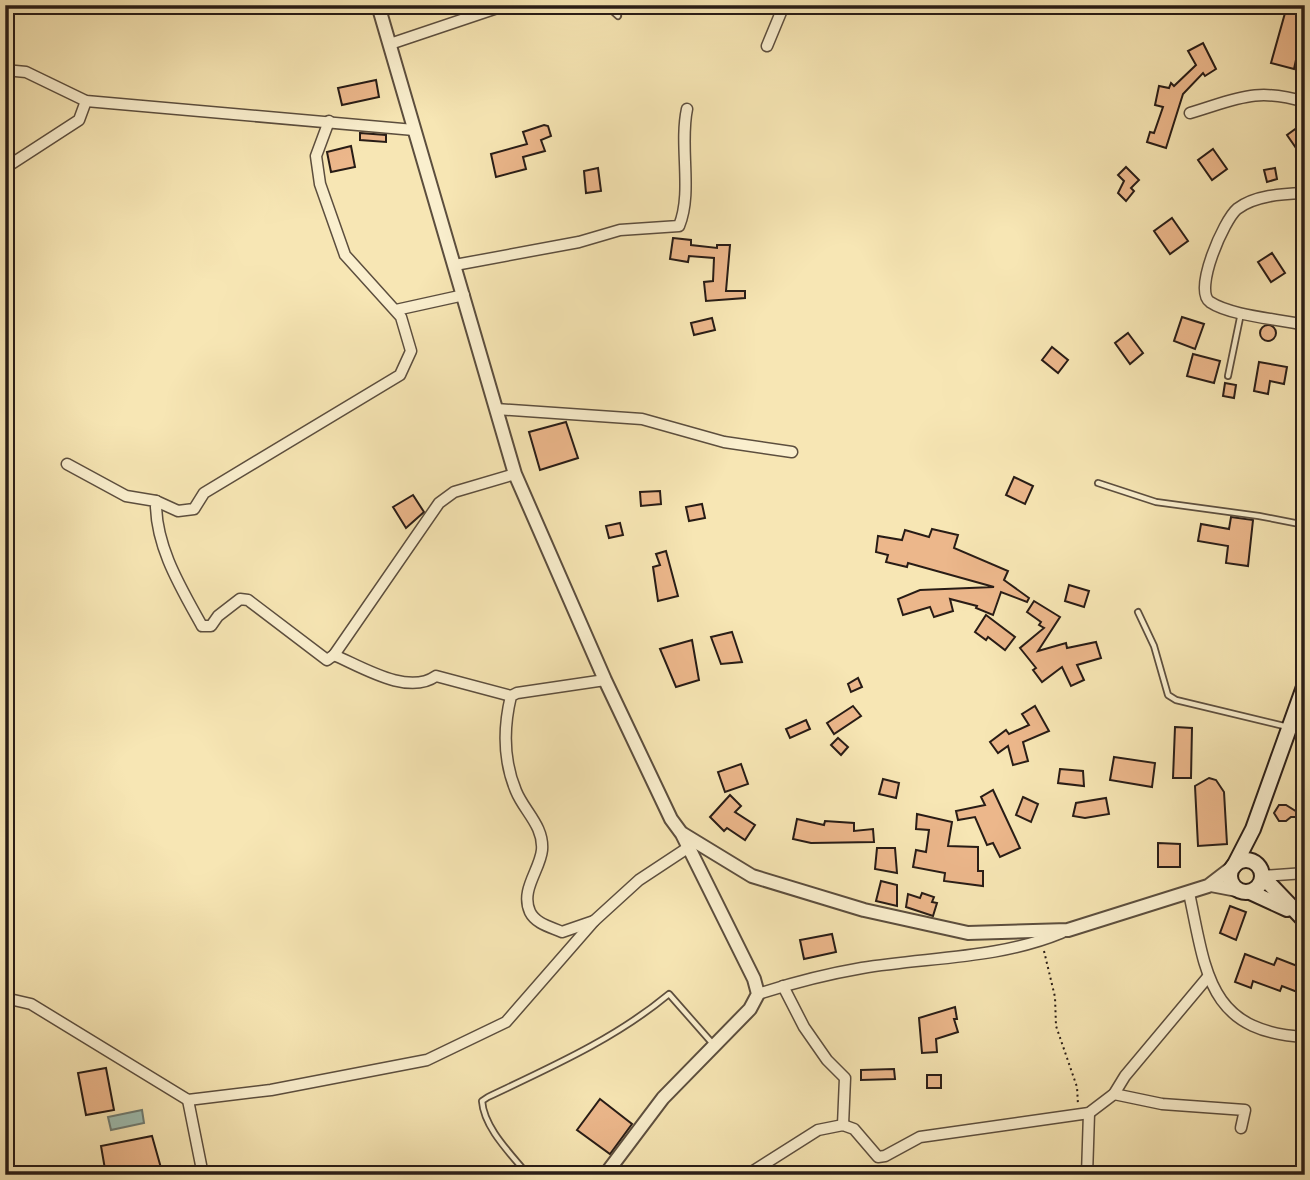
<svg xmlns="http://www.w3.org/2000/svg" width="1310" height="1180" viewBox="0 0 1310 1180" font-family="Vollkorn,serif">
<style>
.water{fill:#9ebeb2;stroke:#6f7d74;stroke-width:2}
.building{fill:#ecb78b;stroke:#281c16;stroke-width:2}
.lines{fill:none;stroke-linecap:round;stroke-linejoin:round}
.service-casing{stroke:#5c4e3e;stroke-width:8}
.minor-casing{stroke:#5c4e3e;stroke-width:13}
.tertiary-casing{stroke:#5c4e3e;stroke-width:16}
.secondary-casing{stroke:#281c16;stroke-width:18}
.path{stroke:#281c16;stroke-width:2;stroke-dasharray:2 3.5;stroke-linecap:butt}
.service{stroke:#faefce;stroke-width:4.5}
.minor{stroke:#faefce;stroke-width:10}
.tertiary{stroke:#faefce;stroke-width:12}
.secondary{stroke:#faefce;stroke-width:14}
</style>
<rect width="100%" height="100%" fill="#f7e6b4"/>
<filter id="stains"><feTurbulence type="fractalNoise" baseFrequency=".00286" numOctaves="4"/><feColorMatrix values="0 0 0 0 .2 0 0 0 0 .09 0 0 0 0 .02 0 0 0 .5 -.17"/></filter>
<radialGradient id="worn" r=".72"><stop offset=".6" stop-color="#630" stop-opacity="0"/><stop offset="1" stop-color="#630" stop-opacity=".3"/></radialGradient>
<polygon class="water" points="142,1110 144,1123 111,1130 108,1117"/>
<g class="building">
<polygon points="1298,5 1305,5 1305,18 1294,69 1271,63 1287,6 1296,10"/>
<polygon points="1203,43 1216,69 1205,76 1203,73 1183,94 1166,148 1147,142 1150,132 1154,133 1163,107 1155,105 1159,86 1169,88 1171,83 1174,86 1196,65 1188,51"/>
<polygon points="376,80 379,97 342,105 338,88"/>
<polygon points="1305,122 1305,161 1287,135"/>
<polygon points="544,125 548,126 551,136 541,140 545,151 523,157 526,169 496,177 491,154 527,144 523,132"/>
<polygon points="360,133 386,135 386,142 360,140"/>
<polygon points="351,146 355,167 331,172 327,152"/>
<polygon points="1213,149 1227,169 1212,180 1198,160"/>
<polygon points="1126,167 1139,180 1131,188 1134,191 1126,201 1118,193 1124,181 1118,175"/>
<polygon points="598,168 601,191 586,193 584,171"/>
<polygon points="1275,168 1277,179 1267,182 1264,170"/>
<polygon points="1172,218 1188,241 1170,254 1154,231"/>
<polygon points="673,238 691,240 691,245 717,248 717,245 730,245 726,291 745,291 745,298 706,301 704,282 713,281 714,258 689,256 688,262 670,259"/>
<polygon points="1272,253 1285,273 1271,282 1258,262"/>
<polygon points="1182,317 1204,324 1195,349 1174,341"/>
<polygon points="712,318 715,330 694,335 691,323"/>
<circle cx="1268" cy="333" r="8"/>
<polygon points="1128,333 1143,353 1130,364 1115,343"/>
<polygon points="1052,347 1068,360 1058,373 1042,360"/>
<polygon points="1193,354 1220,361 1214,383 1187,376"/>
<polygon points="1259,362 1287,367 1284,384 1270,381 1268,394 1254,391"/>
<polygon points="1225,383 1236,385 1234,398 1223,396"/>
<polygon points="566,422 578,458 540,470 529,432"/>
<polygon points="1014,477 1033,486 1025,504 1006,495"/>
<polygon points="660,491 661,504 641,506 640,492"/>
<polygon points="413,495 424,512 406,528 393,507"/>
<polygon points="702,504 705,518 689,521 686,507"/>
<polygon points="1231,517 1253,520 1248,566 1226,563 1228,546 1198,541 1201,524 1229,529"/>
<polygon points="620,523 623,535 609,538 606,526"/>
<polygon points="932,529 958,535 954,548 1008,571 1004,580 1029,598 1027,602 1001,592 993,615 976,608 977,606 950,599 953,611 934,617 930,607 903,615 898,599 920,590 994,587 908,563 907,567 886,562 888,555 876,552 878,536 902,540 905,530 929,537"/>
<polygon points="666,551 678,596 658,601 653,567 660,565 656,554"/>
<polygon points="1069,585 1089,591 1084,607 1065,601"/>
<polygon points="1034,601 1060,617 1038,651 1066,643 1067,648 1096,642 1101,658 1077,665 1084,680 1071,686 1062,667 1042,682 1033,670 1036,668 1020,648 1044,628 1039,625 1041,622 1027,612"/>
<polygon points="986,615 1015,637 1005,650 988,637 986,640 975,632"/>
<polygon points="732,632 742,662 721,664 711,637"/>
<polygon points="692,640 699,680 676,687 660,649"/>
<polygon points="858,678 862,687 851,692 848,684"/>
<polygon points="853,706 861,716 834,734 827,723"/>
<polygon points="1035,706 1049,731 1023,742 1028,761 1013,765 1008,746 998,753 990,742 1006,730 1009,734 1029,725 1022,714"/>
<polygon points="806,720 810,729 790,738 786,729"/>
<polygon points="1175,727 1192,728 1191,778 1173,778"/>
<polygon points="838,738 848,747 841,755 831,745"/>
<polygon points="1114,757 1155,763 1152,787 1110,780"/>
<polygon points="741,764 748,784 725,792 718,772"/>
<polygon points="1060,769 1083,771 1084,786 1058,783"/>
<polygon points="1209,778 1216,780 1224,792 1227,844 1198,846 1195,786"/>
<polygon points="883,779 899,783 896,798 879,794"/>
<polygon points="993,790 1020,848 1000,857 993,843 987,845 975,817 958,820 956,811 985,805 981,797"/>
<polygon points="730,795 741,806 735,812 755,825 745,840 727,828 724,831 710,817"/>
<polygon points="1023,797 1038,804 1031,822 1016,815"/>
<polygon points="1106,798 1109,814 1085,818 1073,816 1076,803"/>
<polygon points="1279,805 1286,805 1305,817 1291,817 1286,821 1279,821 1274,813"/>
<polygon points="917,814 952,822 948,846 978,847 978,871 983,871 983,886 944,881 945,873 913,867 916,850 926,852 929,830 916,829"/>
<polygon points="797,819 824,825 825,821 854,823 854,831 873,829 874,842 811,843 793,839"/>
<polygon points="1158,843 1180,844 1180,867 1158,867"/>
<polygon points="877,848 895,848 897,873 875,869"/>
<polygon points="881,881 897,885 897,906 876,901"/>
<polygon points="922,893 934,897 932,902 937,903 933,916 906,907 908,894 920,898"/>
<polygon points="1230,906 1246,912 1236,940 1220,933"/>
<polygon points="832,934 836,952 804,959 800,940"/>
<polygon points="1245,954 1274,965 1277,958 1305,969 1305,995 1282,986 1280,991 1253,981 1251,988 1235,982"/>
<polygon points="955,1007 957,1019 954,1019 958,1032 936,1039 937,1052 922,1053 919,1018"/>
<polygon points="106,1068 114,1110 86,1115 78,1073"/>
<polygon points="894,1069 895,1079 861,1080 861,1070"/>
<rect x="927" y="1075" width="14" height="13"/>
<polygon points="600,1099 632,1124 610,1154 577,1130"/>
<polygon points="152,1136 163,1175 106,1175 101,1146"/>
</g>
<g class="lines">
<g class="service-casing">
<g id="service">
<polyline points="606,5 618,16"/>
<polyline points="1228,376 1241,313"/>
<polyline points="1098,483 1156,502 1259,516 1305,525"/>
<polyline points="1138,612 1154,646 1168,695 1176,700 1288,727"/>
<path d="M528,1175C511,1154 484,1128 482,1101L488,1097C551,1067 615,1039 669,994L713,1044"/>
</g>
</g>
<g class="minor-casing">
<g id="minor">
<polyline points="390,44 506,5"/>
<polyline points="767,46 784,5"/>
<polyline points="5,70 26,72 86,101 414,130"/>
<path d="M1190,113C1237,99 1256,87 1305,102"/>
<polyline points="5,168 79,120 86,101"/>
<path d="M1305,193C1283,194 1255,195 1237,209C1224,220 1193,290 1210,302C1231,316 1279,319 1305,325"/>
<path d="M455,265L579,242L620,230L679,226C693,192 679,146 687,109"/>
<polyline points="396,310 464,295"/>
<polyline points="496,409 642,419 724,442 792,452"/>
<polyline points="5,452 6,452"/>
<path d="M67,464L126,496L156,501C155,546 181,588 202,626H211L218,616L240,599L248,600L327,660L334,655L439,503L454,492L515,474"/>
<polyline points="156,501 178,511 194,509 204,493 400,375 411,351 401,317 345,255 320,184 316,156 329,121"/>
<path d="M334,655C362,667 408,696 436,676L511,696"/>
<polyline points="1262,876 1305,873"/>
<path d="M1189,893C1206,971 1207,1032 1305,1037"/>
<path d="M594,921L562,932C551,927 536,924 530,912C520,890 540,870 542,850C544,826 524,811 516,791C503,760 503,729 511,696L517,693L605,680"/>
<polyline points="783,986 804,1027 827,1060 845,1078 843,1125"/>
<path d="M758,994C792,983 827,974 862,968C928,957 998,959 1061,933"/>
<polyline points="5,998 31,1004 188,1100 271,1090 427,1060 506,1022 594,921 639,880 689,847"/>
<polyline points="1114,1094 1162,1104 1245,1110 1241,1128"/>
<polyline points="188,1100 203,1175"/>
<polyline points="747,1175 818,1130 843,1125 854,1129 878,1157 885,1156 920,1137 1089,1113 1114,1094 1125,1076 1207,978"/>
<polyline points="1087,1175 1089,1113"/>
</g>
</g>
<g class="tertiary-casing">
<g id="tertiary">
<polyline points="378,5 515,474 605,680 671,819 682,834 754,979 758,994 750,1009 663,1098 605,1175"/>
<polyline points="683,834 752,876 864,910 968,933 1068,930 1208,886 1234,866"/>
<polyline points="1211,885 1237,890"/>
</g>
</g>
<g class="secondary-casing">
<g id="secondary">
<circle cx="1246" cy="876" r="16"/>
<polyline points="1234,866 1253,829 1305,684"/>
<polyline points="1262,876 1305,921"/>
<polyline points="1250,892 1287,909"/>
</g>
</g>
<polyline class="path" points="1044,951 1055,997 1056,1026 1077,1087 1078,1105"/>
<use href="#service" class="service"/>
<use href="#minor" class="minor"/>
<use href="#tertiary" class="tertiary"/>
<use href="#secondary" class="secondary"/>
</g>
<rect width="1310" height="1180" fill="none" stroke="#f7e6b4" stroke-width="28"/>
<rect x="7" y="7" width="1296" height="1166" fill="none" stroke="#281c16" stroke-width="3.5"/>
<rect x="14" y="14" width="1282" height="1152" fill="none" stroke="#281c16" stroke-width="2"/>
<rect width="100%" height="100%" filter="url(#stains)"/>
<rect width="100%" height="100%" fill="url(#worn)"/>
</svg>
